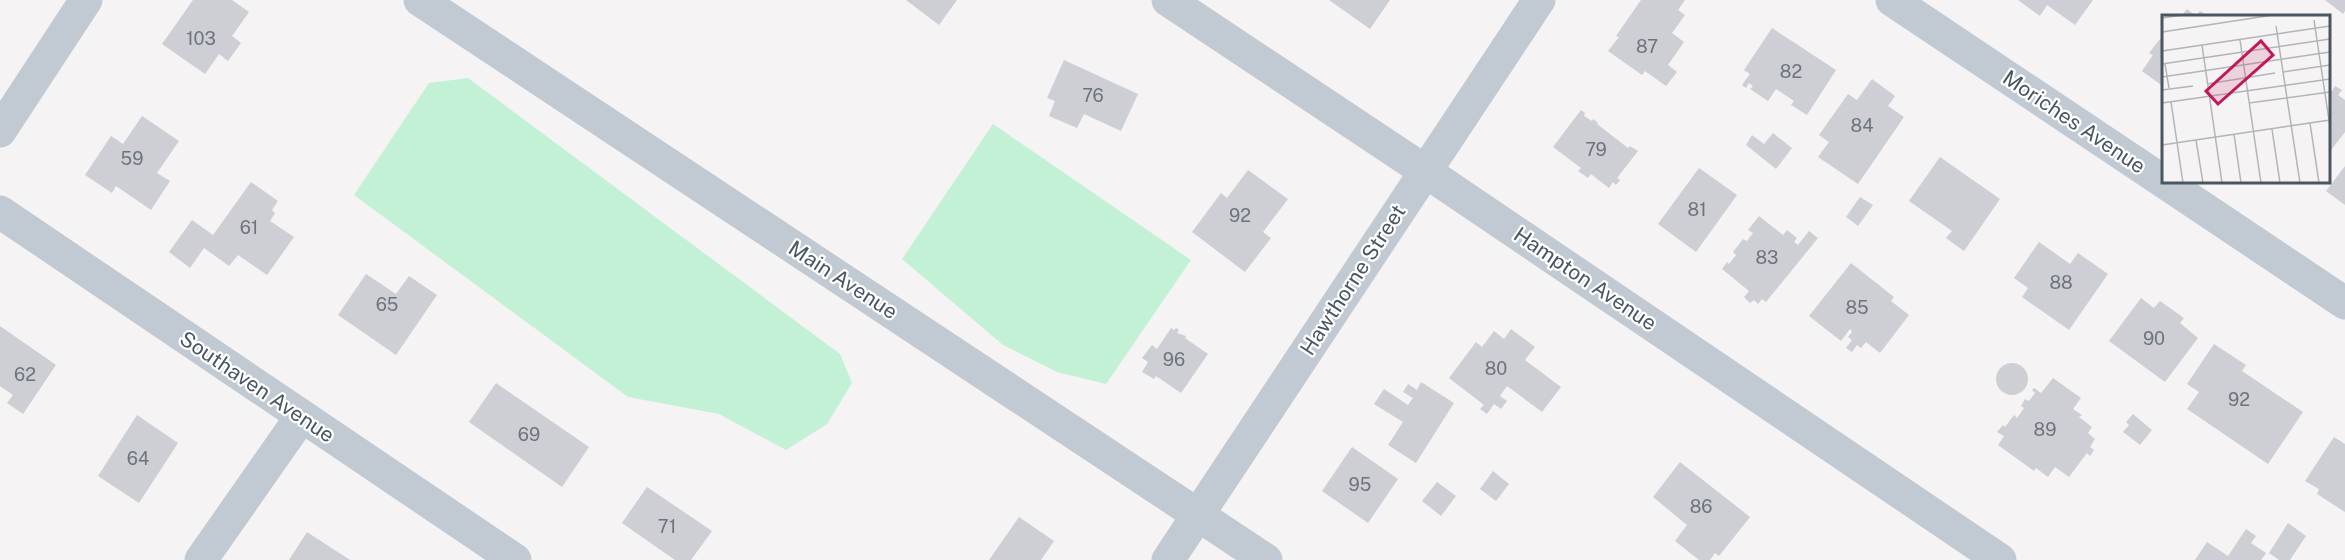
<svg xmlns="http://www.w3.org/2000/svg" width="2345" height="560" viewBox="0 0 2345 560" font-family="'Public Sans',sans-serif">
  <rect width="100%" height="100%" fill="#f5f3f3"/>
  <!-- green -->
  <g fill="#c3f1d5">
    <path d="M468,78L840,354L852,383L827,424L786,450L719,414L628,397L354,195L429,83Z"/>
    <path d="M993,124L1191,260L1106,384L1057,372L1003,345L902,259Z"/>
  </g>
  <!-- building -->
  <g fill="#cdcfd5">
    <path d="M193,0H232L249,12L232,36L241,43L228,61L219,54L205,74L162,44Z"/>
    <path d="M906,0H957L939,25Z"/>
    <path d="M1329,0H1390L1370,29Z"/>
    <path d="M1641,0H1685L1678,10L1685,15L1672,33L1684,42L1668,65L1677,72L1666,86L1645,71L1642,75L1608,51L1619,37L1616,36Z"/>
    <path d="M2018,0H2093L2075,25L2047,5L2040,16Z"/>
    <path d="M2325,0H2345V11L2343,14Z"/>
    <path d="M2187,9L2196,16L2200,11L2208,16H2181Z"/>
    <path d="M1772,28L1836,70L1807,115L1791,105L1794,101L1776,89L1768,101L1750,89L1753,86L1749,83L1746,88L1742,85L1750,74L1744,70Z"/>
    <path d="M2164,34V87L2142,71L2153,55L2149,53Z"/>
    <path d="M1064,60L1138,94L1121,131L1084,114L1077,128L1049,116L1055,101L1047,98Z"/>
    <path d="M1872,79L1895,96L1888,106L1904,117L1858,184L1818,157L1829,142L1819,135L1848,94L1857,100Z"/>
    <path d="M2335,86L2342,90L2338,95L2345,100V132L2328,154V88L2332,91Z"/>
    <path d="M1581,110L1585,113L1584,116L1592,121L1593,119L1598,123L1597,124L1628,148L1630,146L1638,151L1617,178L1620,180L1616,185L1613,182L1609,188L1591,174L1588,178L1578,171L1581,168L1553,147Z"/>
    <path d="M142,116L179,141L157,173L170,181L151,210L116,186L112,193L85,175L111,136L123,144Z"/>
    <path d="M1773,133L1792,148L1776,169L1746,145L1752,135L1764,144Z"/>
    <path d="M1940,157L2000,199L1964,251L1946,238L1952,231L1909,201Z"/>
    <path d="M2345,166V205L2326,191Z"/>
    <path d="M1699,168L1737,195L1696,252L1658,224Z"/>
    <path d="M1248,170L1288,199L1263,232L1271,238L1245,272L1192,232L1221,193L1227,198Z"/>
    <path d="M251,182L278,201L272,210L275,213L270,221L294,237L267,275L238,255L229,266L204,248L190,268L169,252L192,220L213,235Z"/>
    <path d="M1860,197L1873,205L1858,226L1846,217Z"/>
    <path d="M1759,216L1783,235L1787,230L1797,238L1794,242L1798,245L1809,231L1818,238L1766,302L1762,299L1758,304L1754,300L1750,303L1744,297L1749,291L1722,269L1727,262L1729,264L1736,255L1733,252L1743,239L1747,241L1753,233L1748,230Z"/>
    <path d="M2039,242L2070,264L2078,253L2108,274L2069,330L2022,297L2028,288L2014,278Z"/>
    <path d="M1851,263L1894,297L1891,301L1909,315L1880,353L1866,342L1861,348L1857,345L1852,352L1846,348L1852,340L1848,337L1852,332L1850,329L1841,341L1809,316Z"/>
    <path d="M366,274L396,294L409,276L437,295L396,355L338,315Z"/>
    <path d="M2141,298L2154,308L2160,301L2184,318L2180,323L2198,338L2165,382L2109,341Z"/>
    <path d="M0,326L56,365L23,414L7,403L13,395L0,386Z"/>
    <path d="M1171,328L1174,330L1176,328L1179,330L1177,333L1186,336L1185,338L1208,354L1181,393L1156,376L1154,379L1142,372L1148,362L1142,358L1152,345L1157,349Z"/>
    <path d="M1511,329L1535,347L1525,360L1561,387L1542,412L1507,386L1500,396L1507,401L1501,409L1494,404L1487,414L1480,409L1484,405L1449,378L1476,342L1482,347L1494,331L1504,339Z"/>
    <path d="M2214,344L2246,365L2242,371L2303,412L2268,464L2187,409L2199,392L2187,384Z"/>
    <circle cx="2012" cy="379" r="16"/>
    <path d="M2053,378L2081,398L2073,409L2082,415L2079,417L2092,427L2088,433L2095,439L2090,447L2094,450L2090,456L2087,453L2069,477L2055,467L2048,477L2036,468L2034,471L1998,445L2004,436L1997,432L2003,425L2005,427L2014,415L2017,418L2024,408L2021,406L2025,399L2029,401L2035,393L2032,390L2034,388L2041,393Z"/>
    <path d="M1421,382L1454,403L1416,463L1388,445L1403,422L1374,404L1384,389L1408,405L1413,398L1403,392L1408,384L1417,390Z"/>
    <path d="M496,383L589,447L562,487L469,422Z"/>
    <path d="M2133,414L2152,430L2140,445L2123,432L2129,425L2126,422Z"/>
    <path d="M137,415L178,443L139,503L98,476Z"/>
    <path d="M2334,437L2345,444V512L2317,494L2319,489L2305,481Z"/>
    <path d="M1352,447L1398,479L1368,523L1322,491Z"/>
    <path d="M1680,462L1750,517L1719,556L1715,553L1710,560H1699L1675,541L1687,525L1653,497Z"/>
    <path d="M1493,471L1509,484L1496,501L1480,489Z"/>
    <path d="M1437,482L1456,496L1441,516L1422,501Z"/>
    <path d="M647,487L712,531L691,560H675L622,523Z"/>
    <path d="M1019,517L1054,541L1041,560H989Z"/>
    <path d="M2288,523L2306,536L2290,560H2279L2269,553Z"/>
    <path d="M2246,529L2256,536L2251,543L2266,553L2261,560H2195L2207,542L2228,556Z"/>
    <path d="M307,532L350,560H289Z"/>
  </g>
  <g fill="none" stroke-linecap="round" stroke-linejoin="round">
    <!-- minor -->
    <g stroke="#c1cad2" stroke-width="33">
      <path d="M420,0L1266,560"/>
      <path d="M1168,0L1425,171L2000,560"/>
      <path d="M1892,0L2345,303"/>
      <path d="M0,131L86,0"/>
      <path d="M0,212L515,560"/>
      <path d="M201,560L301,417"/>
      <path d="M1168,560L1539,0"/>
    </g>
  </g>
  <g text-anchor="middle" stroke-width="4.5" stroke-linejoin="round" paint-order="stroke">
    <!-- number labels -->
    <g font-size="18" fill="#6b747e">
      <text x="201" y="45">103</text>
      <text x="1647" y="53">87</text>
      <text x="1791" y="78">82</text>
      <text x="1093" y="102">76</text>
      <text x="1862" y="132">84</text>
      <text x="1596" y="156">79</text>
      <text x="132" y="165">59</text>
      <text x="1697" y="216">81</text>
      <text x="1240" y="222">92</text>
      <text x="249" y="234">61</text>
      <text x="1767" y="264">83</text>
      <text x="2061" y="289">88</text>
      <text x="387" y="311">65</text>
      <text x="1857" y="314">85</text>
      <text x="2154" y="345">90</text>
      <text x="1174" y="366">96</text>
      <text x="1496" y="375">80</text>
      <text x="25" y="381">62</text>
      <text x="2239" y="406">92</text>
      <text x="2045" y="436">89</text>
      <text x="529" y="441">69</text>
      <text x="138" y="465">64</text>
      <text x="1360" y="491">95</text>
      <text x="1701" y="513">86</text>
      <text x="667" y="533">71</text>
    </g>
    <!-- street labels -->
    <g font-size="21" fill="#4a5661" stroke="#fff">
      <text transform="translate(2074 122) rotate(34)" y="7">Moriches Avenue</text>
      <text transform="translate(1585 279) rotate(34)" y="7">Hampton Avenue</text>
      <text transform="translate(843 280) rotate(33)" y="7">Main Avenue</text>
      <text transform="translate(1353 280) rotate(-57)" y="7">Hawthorne Street</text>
      <text transform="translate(257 387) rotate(34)" y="7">Southaven Avenue</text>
    </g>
  </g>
  <!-- overview -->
  <g transform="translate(2162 15)">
    <rect width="168" height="168" fill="#f5f3f3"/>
    <path fill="none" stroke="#b1b4b9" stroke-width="1.5" d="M0,3L21,0M152,5L168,112M114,11L138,168M0,17L111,0M78,25L99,168M40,30L60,168M0,36L168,11M0,49L168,24M3,49L7,73M121,57L168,50M0,62L168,37M45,69L113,58M0,75L31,71M9,87L21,168M0,88L168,64M87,88L168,77M148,108L157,168M110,114L118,168M72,119L79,168M34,125L41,168M0,130L168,105"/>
    <path fill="#c2185b" fill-opacity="0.15" stroke="#c2185b" stroke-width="3" d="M99,26L111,40L56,89L44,76Z"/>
    <rect width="168" height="168" fill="none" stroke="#4a5661" stroke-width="3"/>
  </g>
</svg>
